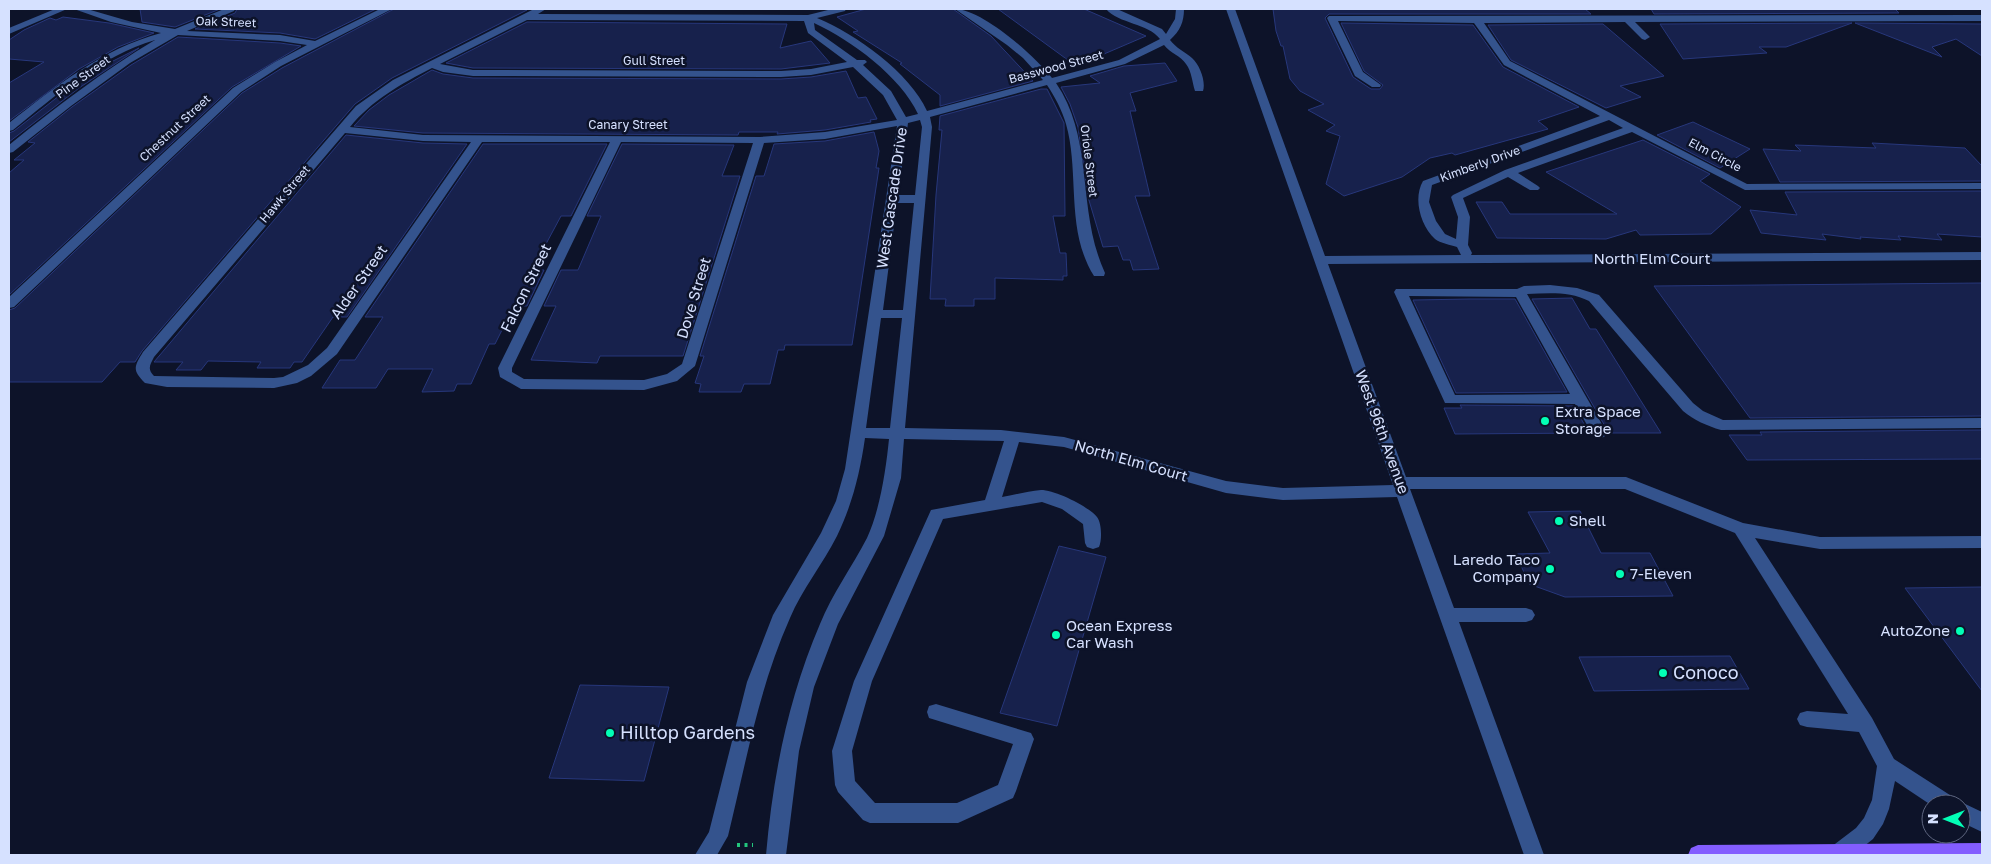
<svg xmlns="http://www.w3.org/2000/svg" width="1991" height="864" viewBox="0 0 1991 864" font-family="'Golos Text',sans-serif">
  <rect width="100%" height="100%" fill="#0d1329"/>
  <!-- building -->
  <g fill="#17214c" stroke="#27377b">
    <path d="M140,9H220L175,27L142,22Z"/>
    <path d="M237,9H376L315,39L280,33L195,29L235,13Z"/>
    <path d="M394,9H521L527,10L392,78L355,104L142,351L135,362H120L102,382H9V310L15,308L242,93L282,68Z"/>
    <path d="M866,9H953L991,36L1033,81L940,106V95L900,64L902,63L853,32L858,31L837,17Z"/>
    <path d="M998,9H1084L1146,36L1076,66Z"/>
    <path d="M1273,9H1585L1591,14H1329L1325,18L1353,77L1371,89H1380L1383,85L1364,71L1341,23L1473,25L1503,67L1579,107L1538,121L1548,129L1455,155L1452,153L1430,158L1402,177L1344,196L1326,184L1340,136L1326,131L1335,125L1308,110L1324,104L1300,91L1290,79L1283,46H1281L1276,31Z"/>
    <path d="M1651,9H1895L1899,13L1654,14Z"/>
    <path d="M63,17L109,23L154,33L118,47L79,69L9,121V83L44,62L9,59V40L24,30L50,18L56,20Z"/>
    <path d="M527,22L787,24L780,48L811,41L830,63L781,69L473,68L446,63Z"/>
    <path d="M1852,23L1786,47H1759L1767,53L1683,59L1660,24Z"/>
    <path d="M1855,23L1982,24V56L1956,39L1932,47L1942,57Z"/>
    <path d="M1603,24L1664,76L1620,86L1641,97L1606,108L1511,60L1488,25Z"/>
    <path d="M178,37L280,43L301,46L232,87L9,295V173L24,160H14L35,143L28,142L72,107L131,65Z"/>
    <path d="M139,48L79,88L9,142V133L14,131L64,92L99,68Z"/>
    <path d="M1165,63L1177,81L1130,93L1136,111H1130L1150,196H1135L1159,269L1133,270L1130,260H1123L1118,246L1103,247L1088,197L1078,127L1070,104L1061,87L1100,83L1090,76L1124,66Z"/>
    <path d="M432,70L443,74L473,78L781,79L811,77L846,71L858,98L866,97L877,119L870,120L871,122L825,130L777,134L778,132H739L738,135L423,133L354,126L369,110L389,95Z"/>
    <path d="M1041,89H1047L1064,123L1065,216H1053L1060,253H1066L1067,276H1063V280L995,278V299H974V306H945L946,299H930L936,195L942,130H939L940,116Z"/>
    <path d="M1693,122L1750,149L1720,168L1657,135Z"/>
    <path d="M874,132L879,151L876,168H879L852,345H785L784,350H778L770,384H744L741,392H699L701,384L695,383L704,356H700L756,176H764L774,144L825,141Z"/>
    <path d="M346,135L423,143L467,144L347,317H333L302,362H294L290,368H257L261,362L208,361L201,370H176L183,362H154Z"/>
    <path d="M1643,140L1710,174L1700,181L1741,207L1711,234L1640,235L1636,230L1606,239L1497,238L1476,202H1502L1510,214H1617L1546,172Z"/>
    <path d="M1872,143L1965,148L1982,166V181L1780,182L1763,149L1801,151L1795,145L1876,148Z"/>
    <path d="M483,144H607L571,216H561L532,270H544L527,306H514L495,344H489L471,384H457L454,391L422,392L433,369H388L376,388H322L340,360H355L383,317H365Z"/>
    <path d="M622,144L734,145L722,176H740L683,356H600L597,363L531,360L556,306H544L561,270H578L601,216H587Z"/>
    <path d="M1982,191V237L1937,234L1942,240L1898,236L1901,240L1860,237L1861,239L1822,234L1826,240L1761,233L1750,210L1797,215L1785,192Z"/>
    <path d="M1982,283V416L1750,418L1654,286Z"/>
    <path d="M1572,298L1590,329H1596L1661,433H1609L1532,299Z"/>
    <path d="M1470,299H1515L1567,392L1456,393L1413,300Z"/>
    <path d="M1460,405L1574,406L1589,433L1455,434L1444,408H1462Z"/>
    <path d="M1982,430V459L1747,460L1729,435H1762L1760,432Z"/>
    <path d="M1580,511L1601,553H1650L1673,596L1565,597L1529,584L1516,554L1550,553L1528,512Z"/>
    <path d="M1059,546L1106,557L1057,726L1000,713Z"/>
    <path d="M1982,587V691L1905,588Z"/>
    <path d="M1730,656L1749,689L1594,691L1579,657Z"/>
    <path d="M580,685L669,687L644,781L549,778Z"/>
  </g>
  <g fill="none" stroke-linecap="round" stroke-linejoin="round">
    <!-- path -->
    <path stroke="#23c67d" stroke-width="4" stroke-dasharray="3 4.5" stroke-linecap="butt" d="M737,845H753"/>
    <!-- minor -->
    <g fill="#34538d" fill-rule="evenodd">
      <path d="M55,9H67L9,34V28Z"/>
      <path d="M74,9H87L132,22L175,29L224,9H235L234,11L187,31L280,35L315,41L380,9H392L281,66L241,92L14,307L9,308V297L233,88L275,62L307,45L280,41L178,35L130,63L71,106L13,152L9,153V145C56,107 103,71 155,40C101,56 56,95 13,130L9,131V123C56,86 102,49 161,33L111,22Z"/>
      <path d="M534,9H546L538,14L808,15L832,9H846L845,11L817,18C856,34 910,73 927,111L1043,80L1023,58L1007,45L955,9C982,9 1035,56 1052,78L1119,60L1160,39C1148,23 1119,24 1106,9H1117L1162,29L1166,34L1175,19L1176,9H1184C1184,22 1180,31 1170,40C1176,48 1185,52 1192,58C1200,65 1206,82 1203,91H1195C1192,82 1192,72 1186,64C1181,56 1170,53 1164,45L1125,64L1056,83C1095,140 1076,210 1105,273L1104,276H1094C1065,230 1080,173 1066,124C1062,110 1055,97 1047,85L930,117L932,127L905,428L1001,430L1064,437L1226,481L1283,488L1393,485L1226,9H1235L1325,256L1461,255L1457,247C1451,245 1440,243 1435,239C1420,225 1413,198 1423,181L1600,116L1504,65L1474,23L1338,21L1363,72L1381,85L1380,87H1372L1355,76L1327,18L1329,16L1982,15V21L1635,22L1650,37L1645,40L1642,39L1625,22L1484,23L1510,61L1747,184L1982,183V189L1745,190L1632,132L1518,173L1538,186L1540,188L1538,190H1530L1508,177L1463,198L1470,217L1468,245L1472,253L1471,255L1982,252V260L1328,264L1406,477H1626L1743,523L1820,537L1982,536V548L1820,549L1755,538L1872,718L1894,759L1953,797L1956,804L1931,805L1895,781L1889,809L1883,824L1873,839L1853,855H1828L1831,847L1856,828L1864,818L1872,800L1877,766L1859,732L1807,727L1800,725L1797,719L1800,713L1807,711L1848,714L1735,533L1625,489H1410L1454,608H1526L1532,610L1535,615L1532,620L1526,622H1459L1544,855H1524L1397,497L1283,500L1226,493L1064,447L1019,442L1002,497C1014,495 1028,491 1041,490C1055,490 1088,506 1097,517C1102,523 1102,541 1099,547L1093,549L1087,547L1085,543L1083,524L1062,509L1042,502L943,519L872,681L852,751L855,781L875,803H957L998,785L1013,744L929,718L927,712L929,706L936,704L1031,733L1034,739L1016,791L1013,798L958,823H870L863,820L838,792L835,785L832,751L854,681L931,510L985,500L1004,441L904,439L901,478L884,536L838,624L814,687L799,751L786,855H766C773,775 788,699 820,624C832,594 852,567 867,538C880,510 886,469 889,439L865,438C860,473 852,505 837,536C823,564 802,589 790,618C759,687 746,763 728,836L717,855H695L709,832L747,682L773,615L821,533L836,501L845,469L897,126L825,139L764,143L695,366L677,381L644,390L521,389L500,377L498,368L610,142H482L337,354L311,376L297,383L274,388L167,387L145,383C132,370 134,367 143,352L356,106L393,80ZM527,20L804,21L808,33L847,62L811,69L781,71L473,70L440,64ZM814,23C851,40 901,77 918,114L906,117L891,91L863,65L867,62L865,60H857L815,30ZM853,67L883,95L897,120L825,132L760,137L423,135L350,127C372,100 401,84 432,68L443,72L473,76L781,77L811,75ZM920,120L922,127L915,195H898L908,123ZM1609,120L1623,128L1505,170L1453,195L1451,197L1458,217L1456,239L1445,234L1436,221L1429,202L1432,185ZM345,133L423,141L471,142L327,348L308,365L283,377L274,378L154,376C147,369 150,365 154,357ZM621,142L753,143L682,364L667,374L644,380L524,379L512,372V368ZM897,203H914L903,310H883ZM881,318H902L890,428H866Z"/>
      <path d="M1550,285L1577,288L1599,295L1693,403L1703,411L1723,420L1982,418V428L1721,430C1707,426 1694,420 1683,411L1589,301C1570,291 1548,293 1527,294L1607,433L1604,437L1599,438L1594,437L1575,404L1445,403L1394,292L1396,289H1517L1524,286ZM1409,296L1516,297L1570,394L1455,395Z"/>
      <path d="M1961,802L1982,812V832L1961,822V804H1957Z"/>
    </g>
    <!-- major -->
    <path fill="#835dff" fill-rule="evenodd" d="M1982,843V855H1688L1691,848L1698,845Z"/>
  </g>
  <!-- markers -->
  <g fill="#02ffb6" stroke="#0d1329" stroke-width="2">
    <circle cx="1545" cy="421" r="5"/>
    <circle cx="1559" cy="521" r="5"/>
    <circle cx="1550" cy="569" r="5"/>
    <circle cx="1620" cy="574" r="5"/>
    <circle cx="1960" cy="631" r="5"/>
    <circle cx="1056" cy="635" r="5"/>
    <circle cx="1663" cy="673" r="5"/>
    <circle cx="610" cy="733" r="5"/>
  </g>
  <g text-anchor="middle" stroke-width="5" stroke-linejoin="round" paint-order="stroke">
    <!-- far-street labels -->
    <g font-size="12" fill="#d6e1ff" stroke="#0d1329">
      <text transform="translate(226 22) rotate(2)" y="4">Oak Street</text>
      <text x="654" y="65">Gull Street</text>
      <text transform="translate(1056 67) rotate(-15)" y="4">Basswood Street</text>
      <text transform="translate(83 77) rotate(-36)" y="4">Pine Street</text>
      <text x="628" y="129">Canary Street</text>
      <text transform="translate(175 128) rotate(-43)" y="4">Chestnut Street</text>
      <text transform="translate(1715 155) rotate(28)" y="4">Elm Circle</text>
      <text transform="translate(1089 161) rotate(83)" y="4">Oriole Street</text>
      <text transform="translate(1480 164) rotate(-20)" y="4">Kimberly Drive</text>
      <text transform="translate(285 194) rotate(-50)" y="4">Hawk Street</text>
    </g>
    <!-- street labels -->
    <g font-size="15" fill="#d6e1ff" stroke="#0d1329">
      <text transform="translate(892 198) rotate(-82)" y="5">West Cascade Drive</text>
      <text x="1652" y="264">North Elm Court</text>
      <text transform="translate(359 282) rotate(-55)" y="5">Alder Street</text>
      <text transform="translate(526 288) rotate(-64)" y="5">Falcon Street</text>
      <text transform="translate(694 298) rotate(-73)" y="5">Dove Street</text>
      <text transform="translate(1382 432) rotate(70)" y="5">West 96th Avenue</text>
      <text transform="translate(1131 461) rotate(16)" y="5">North Elm Court</text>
    </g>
    <!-- poi labels -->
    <g font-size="15" fill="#d6e1ff" stroke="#0d1329" text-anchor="start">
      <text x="1555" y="417">Extra Space<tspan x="1555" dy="17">Storage</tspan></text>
      <text x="1569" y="526">Shell</text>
      <text x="1540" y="565" text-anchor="end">Laredo Taco<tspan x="1540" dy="17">Company</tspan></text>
      <text x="1630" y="579">7-Eleven</text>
      <text x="1066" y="631">Ocean Express<tspan x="1066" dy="17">Car Wash</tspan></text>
      <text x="1950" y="636" text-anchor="end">AutoZone</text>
    </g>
    <!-- near-poi labels -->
    <g font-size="18" fill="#d6e1ff" stroke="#0d1329" text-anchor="start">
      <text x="1673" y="679">Conoco</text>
      <text x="620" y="739">Hilltop Gardens</text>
    </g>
  </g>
  <!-- border -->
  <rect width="1991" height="864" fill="none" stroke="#d6e1ff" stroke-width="20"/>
  <!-- north arrow -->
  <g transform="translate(1946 819) rotate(270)"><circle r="24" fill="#0d1329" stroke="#5d657f"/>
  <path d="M0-4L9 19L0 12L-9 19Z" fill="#02ffb6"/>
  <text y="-8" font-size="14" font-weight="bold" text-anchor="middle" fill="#d6e1ff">N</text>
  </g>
</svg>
